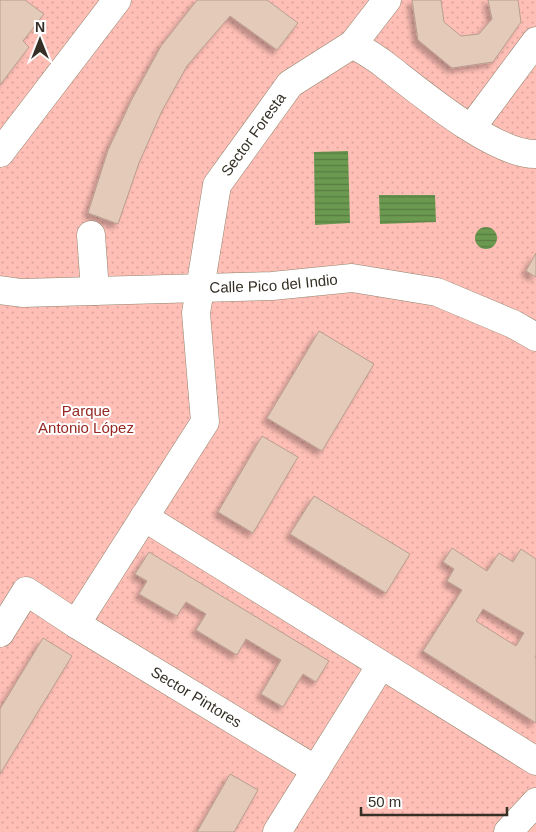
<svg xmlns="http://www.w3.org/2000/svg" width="536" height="832" viewBox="0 0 536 832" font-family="Helvetica,sans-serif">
  <defs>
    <pattern id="park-dots" width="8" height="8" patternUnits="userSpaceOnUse" patternTransform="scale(1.25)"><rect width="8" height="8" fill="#ffbfb6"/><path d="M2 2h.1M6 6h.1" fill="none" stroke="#dba49c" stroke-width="1.8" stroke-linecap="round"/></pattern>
    <pattern id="water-rules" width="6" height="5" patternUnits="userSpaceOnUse" patternTransform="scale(1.25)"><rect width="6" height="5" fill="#6a994f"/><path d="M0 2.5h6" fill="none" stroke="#587d41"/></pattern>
    <filter id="shadow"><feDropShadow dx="-4.5" dy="4.5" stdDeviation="2.5" flood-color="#0004"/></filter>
  </defs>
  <rect width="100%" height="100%" fill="#f1e2c9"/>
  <!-- park -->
  <rect fill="url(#park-dots)" x="0" y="0" width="536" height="832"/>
  <!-- water -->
  <g fill="url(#water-rules)">
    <path d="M348,151L350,223L315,225L314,152Z"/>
    <path d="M379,195H435L436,222L380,224Z"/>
    <circle cx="486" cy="238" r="11"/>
  </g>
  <!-- building -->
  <g fill="#e4cab9" stroke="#b89e8f" fill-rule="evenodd" filter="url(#shadow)">
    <path d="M0,0H25L44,14L23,41L29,47L0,85Z"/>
    <path d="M197,0H267L298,23L277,50L230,16L187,66L162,111L139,163L118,224L88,213L108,150L132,99L161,46Z"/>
    <path d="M412,0H441L444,22L461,36L479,34L492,19L488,0H518L521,22L493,62L452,68L418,40Z"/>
    <path d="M536,253V277L526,271Z"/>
    <path d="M319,331L374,364L322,451L267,418Z"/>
    <path d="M262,436L298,457L253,533L218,512Z"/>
    <path d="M314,496L410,554L386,593L290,534Z"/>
    <path d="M452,548L487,571L499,553L513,562L521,549L536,559V655L535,657L536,658V723L423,651L462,590L447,581L454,569L443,562ZM483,609L524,633L516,646L476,621Z"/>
    <path d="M149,552L329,661L316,682L303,674L283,707L261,694L281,660L246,639L237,655L196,630L206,614L186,602L177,616L139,594L147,581L135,574Z"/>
    <path d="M43,638L72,656L0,774V709Z"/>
    <path d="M230,774L258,790L234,832H197Z"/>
  </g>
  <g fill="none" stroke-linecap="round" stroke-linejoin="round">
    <defs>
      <g id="minor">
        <path d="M353,44C364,51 375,57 385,65C419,91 494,155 536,154"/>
        <path d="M472,127L536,41"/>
        <path d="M0,153L117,0"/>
        <path d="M91,235L95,291"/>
        <path id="s1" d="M0,290L22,293L272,286L352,278L437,292L513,324L536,337"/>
        <path d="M144,517L536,761"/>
        <path id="s2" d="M76,624L205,422L196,313L217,185L290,84L353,44L387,0"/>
        <path id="s3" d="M0,633L26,591L76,624L316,770"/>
        <path d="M277,832L381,665"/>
        <path d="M508,832L536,802"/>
      </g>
    </defs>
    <!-- minor casing -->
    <use href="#minor" stroke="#91836c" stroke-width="29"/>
    <!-- minor -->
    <use href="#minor" stroke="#fff" stroke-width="28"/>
  </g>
  <g text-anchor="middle" stroke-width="4" stroke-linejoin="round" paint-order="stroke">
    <!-- street labels -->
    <g font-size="15" fill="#352f25" stroke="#fff">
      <text dy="5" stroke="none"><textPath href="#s2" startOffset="541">Sector Foresta</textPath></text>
      <text dy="5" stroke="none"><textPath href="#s1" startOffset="274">Calle Pico del Indio</textPath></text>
      <text dy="5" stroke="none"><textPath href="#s3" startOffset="250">Sector Pintores</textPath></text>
    </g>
    <!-- park labels -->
    <g font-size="15" fill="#962924" stroke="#fff">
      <text x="86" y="416">Parque<tspan x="86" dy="17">Antonio López</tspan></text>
    </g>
  </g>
  <!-- north arrow -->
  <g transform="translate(40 40)" stroke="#ffffff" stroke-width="4" paint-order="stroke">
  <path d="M0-4L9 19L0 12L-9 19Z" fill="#352f25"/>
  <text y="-8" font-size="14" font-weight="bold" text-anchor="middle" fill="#352f25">N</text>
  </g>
  <!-- scale -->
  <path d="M361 807v8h146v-8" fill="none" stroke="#352f25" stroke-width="2.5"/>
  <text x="368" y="807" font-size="15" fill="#352f25" stroke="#ffffff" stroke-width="4" paint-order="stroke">50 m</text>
</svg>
